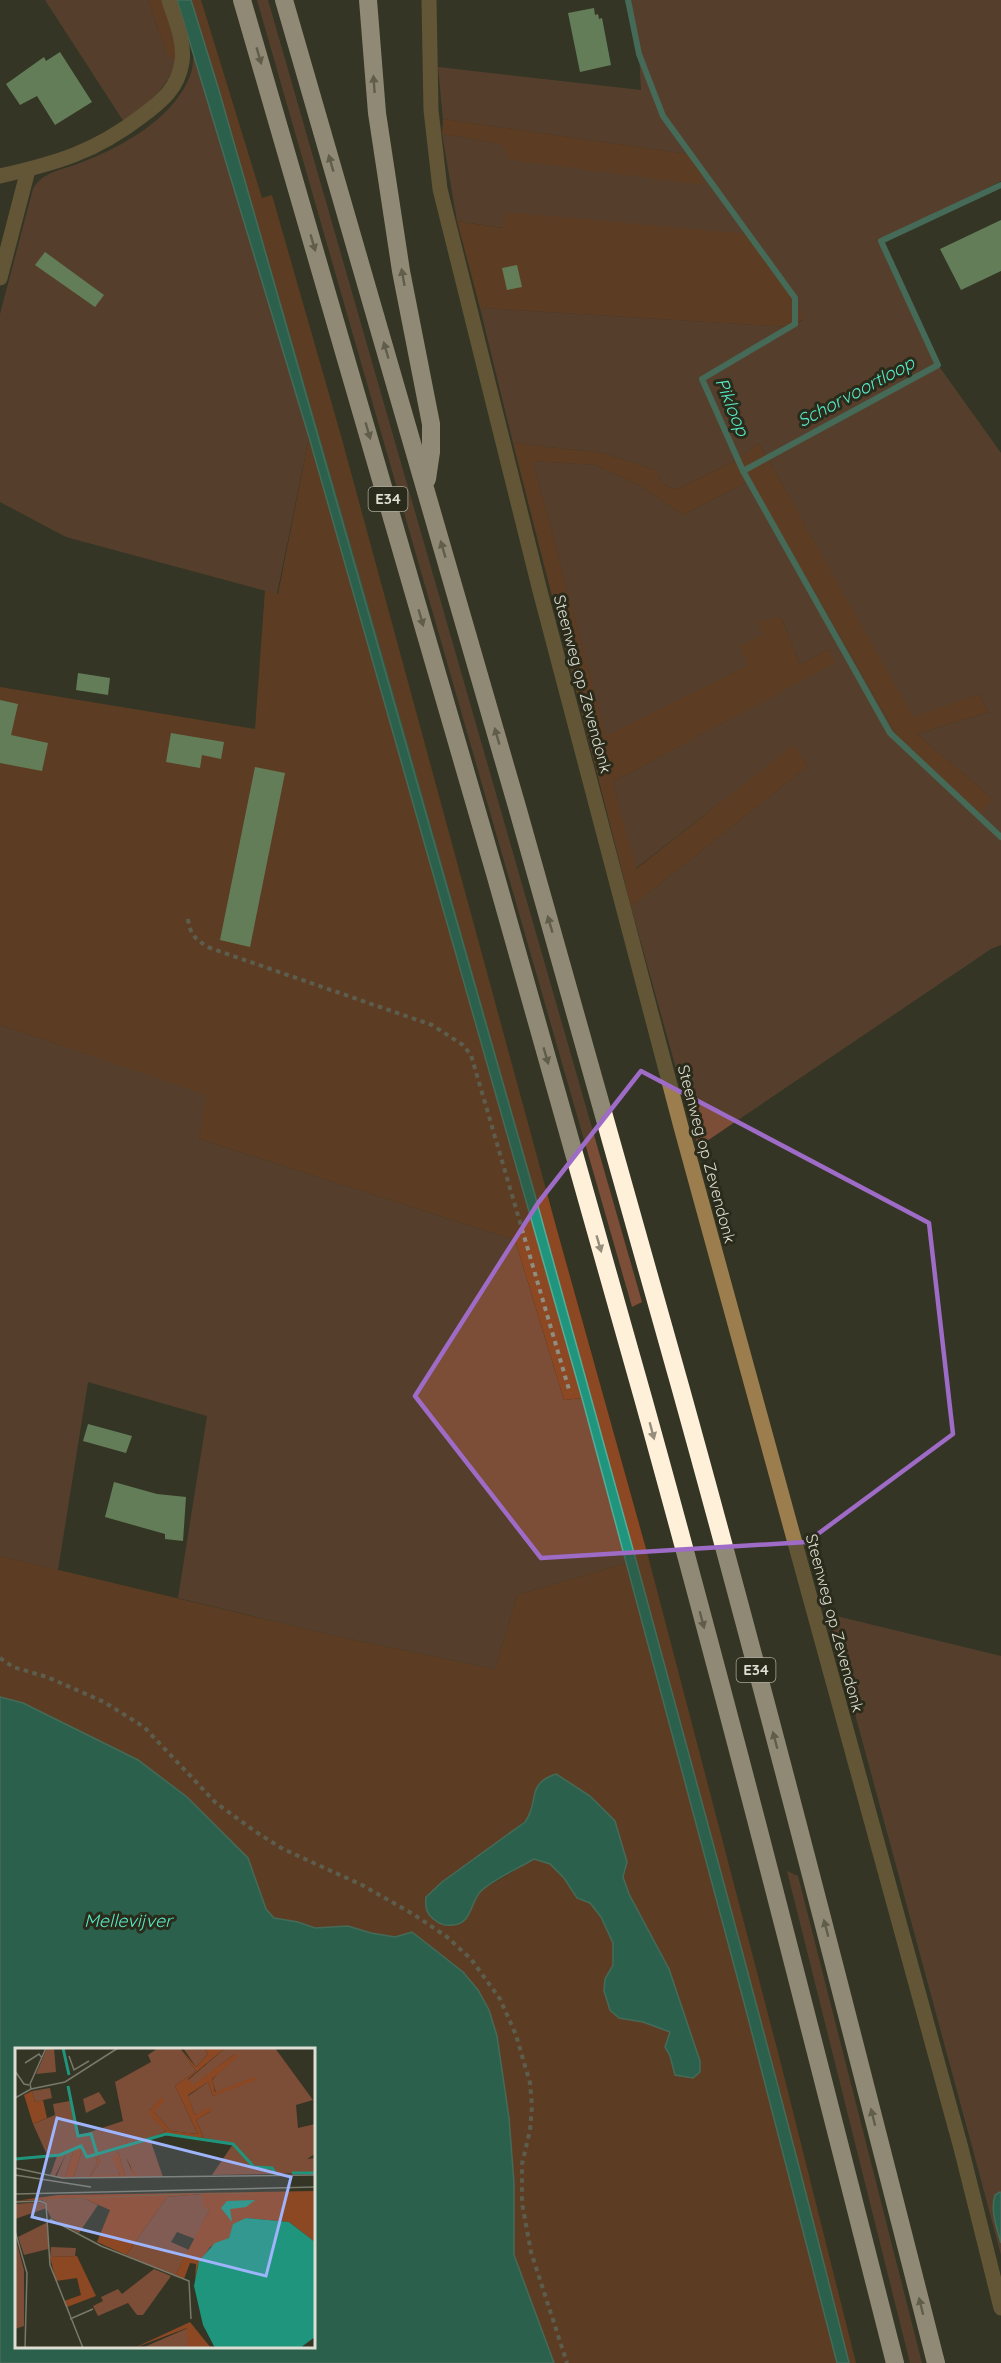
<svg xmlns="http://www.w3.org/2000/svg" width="1001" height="2363" viewBox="0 0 1001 2363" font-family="Quicksand,sans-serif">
  <rect width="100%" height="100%" fill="#343524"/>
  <!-- green -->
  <g fill="#7c4d37">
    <path d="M45,0H148L166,53L178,55C168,89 151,100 124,122Z"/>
    <path d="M257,0H268L642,1302L632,1307Z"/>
    <path d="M628,0H1001V181L881,241L938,365L1001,453V945L991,949L698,1147L631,907L808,766L793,746L635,869L613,782L834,663L829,649L800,665L781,617L759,623L763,634L748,665L606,737L533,461L595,465L641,486L683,515L750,480L898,737L992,798L917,734L989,712L979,694L913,718L759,443L735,461L677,489L663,485L656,470L603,453L513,443L480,308L789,327L803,320L506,212L503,228L457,221L442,134L503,144L695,155L443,119L438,67L641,90L639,54Z"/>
    <path d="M194,53L309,437L277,594L66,537L0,502V314L33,189C43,171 63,170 80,163C122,147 173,119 190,76C193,69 193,61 194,53Z"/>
    <path d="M0,1025L207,1095L199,1139L515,1240L564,1400L582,1398L626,1563L517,1595L495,1669L331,1635L178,1598L207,1416L88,1382L58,1570L0,1556Z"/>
    <path d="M828,1614L1001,1656V2255L977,2165Z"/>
    <path d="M787,1871L798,1876L922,2363H910Z"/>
  </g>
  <!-- forest -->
  <g fill="#8c4723" fill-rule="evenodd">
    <path d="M148,0H162L178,55L175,58L172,59L166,53Z"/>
    <path d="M177,0H201L262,198L272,195L343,443L557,1230L648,1556L781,2064L856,2363H554L514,2255V2183L509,2118L489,2010L478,1990L463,1972L412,1932L395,1937L371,1933L348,1926L315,1928L298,1922L274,1918L266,1909L248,1858L187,1797L138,1760L23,1703L0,1697V1556L331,1635L495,1669L517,1595L626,1563L582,1398L564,1400L515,1240L199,1139L206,1095L0,1025V687L255,729L265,590L278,594L309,437ZM532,1802L626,1870L623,1877L629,1894L669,1969L700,2061L675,2075L670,2056L665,2047L671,2032L643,2022L619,2018L605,1979L613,1965V1943L601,1917L590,1903L577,1898L564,1878L550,1864L534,1859L482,1890L475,1899C486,1879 495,1858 506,1839C516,1822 530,1826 532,1802Z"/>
    <path d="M443,119L695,155L704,185L510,160L502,144L442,134Z"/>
    <path d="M506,212L748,234L795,298L804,319L789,327L480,308L457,221L502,228Z"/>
    <path d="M513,443L603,453L656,470L663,485L677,489L735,461L759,443L913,717L979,694L989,712L917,734L992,798L980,814L898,737L750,480L683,515L641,486L595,465L533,461L606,736L748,665L740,646L763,634L758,622L781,617L800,665L829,649L835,663L613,782L636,869L793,745L808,766L631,907Z"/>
  </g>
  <!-- water -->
  <g fill="#20957d" stroke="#59ab97" stroke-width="1.5" fill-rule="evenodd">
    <path d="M177,0H191L218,87C362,580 503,1075 639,1571C711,1835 783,2098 849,2363H837L746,2010L582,1398L309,437Z"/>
    <path d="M0,1697L23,1703L138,1760L187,1797L248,1858L266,1909L274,1918L298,1922L315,1928L348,1926L371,1933L395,1937L412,1932L463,1972L478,1990L489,2010L497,2036L509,2118L514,2183V2255L554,2363H0ZM16,2050H314V2346H16Z"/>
    <path d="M556,1774L590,1796L615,1821L627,1862L623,1877L629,1894L669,1969L700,2061V2072L693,2078L675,2075L670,2056L665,2047L670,2032L643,2022L619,2018L610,2010L604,1991L605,1979L613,1965V1943L601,1917L590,1903L577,1898L564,1878L550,1864L534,1859C519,1868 494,1879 481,1891C470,1902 472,1924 453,1925C446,1926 441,1925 436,1921C426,1914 425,1908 426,1897L442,1882L525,1822C540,1802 525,1784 556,1774Z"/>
    <path d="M1000,2192L1001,2193V2243C997,2228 990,2211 995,2195Z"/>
  </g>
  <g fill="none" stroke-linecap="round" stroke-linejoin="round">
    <!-- stream -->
    <g stroke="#59ab97" stroke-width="6">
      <path d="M628,0L639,54L663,116L795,298V324L702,379L743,471L890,733L1001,837"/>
      <path d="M743,471L938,365L881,241L1001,185"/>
    </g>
  </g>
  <!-- building -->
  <g fill="#9cd697">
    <path d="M594,8L595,15L598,14L599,19L602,18L611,65L580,72L568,13Z"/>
    <path d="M60,52L92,102L55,125L37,96L20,105L6,84L44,57L46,61Z"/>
    <path d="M1001,220V271L961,290L940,249Z"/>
    <path d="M45,252L104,295L95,307L35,265Z"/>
    <path d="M517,265L522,287L507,290L502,268Z"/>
    <path d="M78,673L110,678L108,695L76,690Z"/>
    <path d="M0,700L18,704L11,735L48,743L42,771L0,763Z"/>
    <path d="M171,733L224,742L221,759L202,755L200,768L166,762Z"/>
    <path d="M255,767L285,773L250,947L220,940Z"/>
    <path d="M88,1424L132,1436L126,1453L83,1441Z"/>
    <path d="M114,1482L157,1494L186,1497L183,1541L165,1539V1534L105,1517Z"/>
  </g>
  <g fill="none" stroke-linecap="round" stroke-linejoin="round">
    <!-- path -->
    <g stroke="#8e8f82" stroke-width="4" stroke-dasharray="4.5 4.5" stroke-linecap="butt">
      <path d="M188,919C190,935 196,940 210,948L432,1025L463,1045L471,1055L570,1393"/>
      <path d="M0,1658L13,1667L47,1677L104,1702L144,1727L216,1803L256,1832L283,1849L362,1885L413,1914L447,1937L471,1959L500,1999L516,2035L530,2083L532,2106L530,2130L522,2164V2203L531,2252L567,2363"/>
    </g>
    <!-- minor -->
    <g stroke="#9c7e4e" stroke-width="15">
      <path d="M429,0L431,110L440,189L540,591L681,1127L961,2148L1001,2308"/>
      <path d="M0,176C57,163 95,152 142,116C162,101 178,88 182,62C185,41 175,20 169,0"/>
      <path d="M0,278L28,170"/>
    </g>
    <!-- highway -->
    <g stroke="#fff0da" stroke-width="18">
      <path d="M242,0C378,465 513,931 643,1398C732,1718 813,2041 895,2363"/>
      <path d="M284,0C418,461 552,923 680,1386C770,1710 853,2037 936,2363"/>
      <path d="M368,0L377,113L401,271L431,424V452L427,479"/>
    </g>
  </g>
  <!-- one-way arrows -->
  <defs><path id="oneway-solid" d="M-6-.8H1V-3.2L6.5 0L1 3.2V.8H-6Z" transform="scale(1.5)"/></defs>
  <g fill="#948e7a">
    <use href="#oneway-solid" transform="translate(259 56) rotate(74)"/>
    <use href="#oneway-solid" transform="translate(374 84) rotate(-94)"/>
    <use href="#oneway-solid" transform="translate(331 163) rotate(-106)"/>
    <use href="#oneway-solid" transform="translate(313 243) rotate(74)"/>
    <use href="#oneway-solid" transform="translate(403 277) rotate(-100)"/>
    <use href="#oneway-solid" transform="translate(386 350) rotate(-106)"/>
    <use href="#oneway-solid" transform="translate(368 431) rotate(74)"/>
    <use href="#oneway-solid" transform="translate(443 549) rotate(-106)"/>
    <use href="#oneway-solid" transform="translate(421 618) rotate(74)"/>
    <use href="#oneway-solid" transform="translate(497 736) rotate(-106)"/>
    <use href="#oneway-solid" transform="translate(550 924) rotate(-106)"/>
    <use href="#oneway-solid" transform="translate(546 1056) rotate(74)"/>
    <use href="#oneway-solid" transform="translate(599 1244) rotate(74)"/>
    <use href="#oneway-solid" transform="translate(652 1431) rotate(75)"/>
    <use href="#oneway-solid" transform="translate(702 1620) rotate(75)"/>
    <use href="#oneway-solid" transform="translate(775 1740) rotate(-105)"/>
    <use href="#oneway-solid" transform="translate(826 1928) rotate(-105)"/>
    <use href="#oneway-solid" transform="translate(873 2117) rotate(-104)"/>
    <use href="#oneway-solid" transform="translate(921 2306) rotate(-104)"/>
  </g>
  <!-- marked area -->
  <path d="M0 0H1001V2363H0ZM641,1071L929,1223L953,1434L807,1542L541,1558L415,1396L538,1203Z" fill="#343524" fill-opacity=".55" fill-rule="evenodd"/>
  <path fill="none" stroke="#9e6bc6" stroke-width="4.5" stroke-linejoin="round" d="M641,1071L929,1223L953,1434L807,1542L541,1558L415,1396L538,1203Z"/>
  <g text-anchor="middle" stroke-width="6" stroke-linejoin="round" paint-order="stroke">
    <!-- shield labels -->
    <g fill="#2a2b1a" stroke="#a8a99c" stroke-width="1.5">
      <rect x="368.5" y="487" width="39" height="24" rx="4.5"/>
      <rect x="736.5" y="1658" width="39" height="24" rx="4.5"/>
    </g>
    <g font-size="15" font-weight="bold" fill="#dedfd4">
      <text x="388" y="504">E34</text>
      <text x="756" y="1675">E34</text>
    </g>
    <!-- street labels -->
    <g font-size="16" fill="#dedfd4" stroke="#2a2b1a">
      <text transform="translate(583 684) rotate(75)" y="6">Steenweg op Zevendonk</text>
      <text transform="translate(707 1154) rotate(75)" y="6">Steenweg op Zevendonk</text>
      <text transform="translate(835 1623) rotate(75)" y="6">Steenweg op Zevendonk</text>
    </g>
    <!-- water labels -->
    <g font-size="18" font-style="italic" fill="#56ebc9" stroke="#2a2b1a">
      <text transform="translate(856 392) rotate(-28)" y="6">Schorvoortloop</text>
      <text transform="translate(732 407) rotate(68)" y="6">Pikloop</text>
      <text x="128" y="1927">Mellevijver</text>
    </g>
  </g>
  <!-- overview -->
  <g transform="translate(15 2048)">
    <rect width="300" height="300" fill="#343524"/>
    <path d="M32,0H39L41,24L21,26ZM143,0H165L181,23L160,38L183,86L156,83L138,63L147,50L135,62L151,83L135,91L148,129H122L111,110L119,128H110L103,103L99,110L105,128H76L85,114L83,107L112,99V90L111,97L80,105L82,114L74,130L59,129L68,98L59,101L50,130L41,129L52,104L40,128H35L42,108L32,107L18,76L40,67L38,56L55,53L63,88L108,73L100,34L136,14L133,7ZM168,0H189L193,6L181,19ZM210,0H260L298,52L281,57L283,80L300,76V106L292,111L300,110V125L197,127L218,96L189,90L181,72L196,63L180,67L173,48L193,34L198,48L239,29L201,45L197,32L220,6L178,38L173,32ZM35,40L37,50L20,54L17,43ZM84,44L91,55L71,65L68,51ZM187,146L194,162L180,191L162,184L156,194L174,202L160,228L111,207L152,149ZM68,150L83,157L64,185L36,170L27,151ZM27,154L32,160L0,171V156ZM33,174V201L9,207L3,189ZM0,188L9,222V278L0,281ZM36,199L61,200L60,208L35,209ZM139,221L156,228L128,267H122L113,255L83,268L78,258L88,253L86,249L103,241L107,246ZM173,280V300H127Z" fill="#7c4d37"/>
    <path d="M165,0L181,19L193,6L189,0H210L173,31L178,37L220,6L223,8L197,31L200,44L239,29L241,32L198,48L193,34L173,47L180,67L194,59L196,63L181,72L189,90L151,86L138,90L151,83L135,67V62L147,49L149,53L139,64L156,83L183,86L160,38L181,23ZM17,43L20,54L28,52L32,70L18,76L9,47ZM112,89L113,96L122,92L112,99L83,107L85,114L76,128L105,127L97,110L103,103L110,128H118L113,108L122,129L74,130L82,114L80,105L110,97ZM68,98L59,129L50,130L59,101ZM300,143V194L274,174L231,170L218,178L214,190L195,199L183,217L180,233L181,216L175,215L169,231L160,228L194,162L188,158L187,146L152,149L111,207L82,194L95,162L68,150L0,153L43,147ZM62,208L81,248L52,259L49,253L66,247L62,230L41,233L35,209ZM175,274L196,300H173L172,280L119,300Z" fill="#8c4723"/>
    <path d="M300,144L170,146L0,153L163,146ZM240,152L231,159L215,161L217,174L206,160L212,153ZM231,170L274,174L300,194V289L285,300H200L188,277L179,238L184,213L200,195L214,190L218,176Z" fill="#20957d"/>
    <path fill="none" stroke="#20957d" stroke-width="3" d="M48,0L54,27M53,38L63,88L76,86L82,106M0,111L45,107L66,98L72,109L151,86L218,96L239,119L257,120L260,125M277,125H300"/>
    <path fill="none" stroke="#78796a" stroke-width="1.5" d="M54,8L59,22L74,13M10,15L24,6L27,10M0,23L9,36L14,37M16,41L15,36L31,0M0,50L16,41L50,34L103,0M0,120L47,130L300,127M0,127L76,139M0,146L300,139M0,154L26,153L31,156L35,217L68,300M35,171L86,198L174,233L176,271M0,183L12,225L10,300M55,271L78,261"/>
    <path fill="#9eb4fd" fill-opacity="0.15" stroke="#9eb4fd" stroke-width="3" d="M42,70L276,129L251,228L17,169Z"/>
    <rect width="300" height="300" fill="none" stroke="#dedfd4" stroke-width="3"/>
  </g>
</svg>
